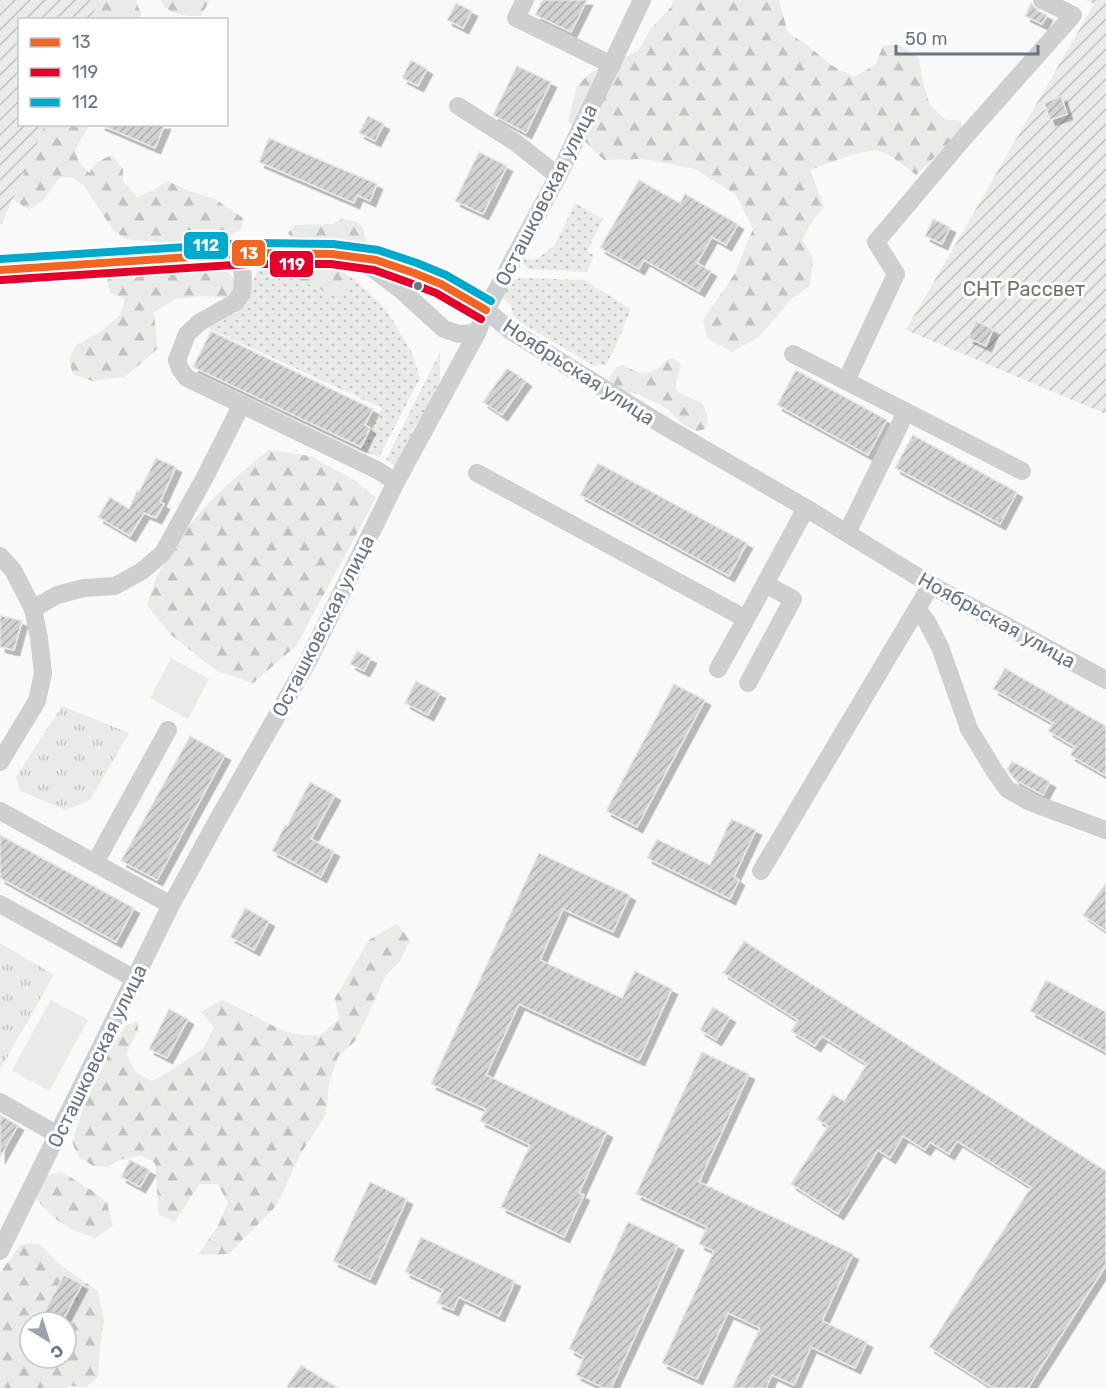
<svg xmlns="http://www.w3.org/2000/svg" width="1106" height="1388" viewBox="0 0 1106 1388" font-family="Rubik,sans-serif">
  <defs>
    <pattern id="grass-dots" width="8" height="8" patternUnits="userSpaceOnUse" patternTransform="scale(1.5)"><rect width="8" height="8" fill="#e8ebe6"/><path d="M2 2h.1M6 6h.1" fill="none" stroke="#c0c3c0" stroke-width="1.8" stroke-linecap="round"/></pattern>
    <pattern id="forest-firs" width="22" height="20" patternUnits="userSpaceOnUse" patternTransform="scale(1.5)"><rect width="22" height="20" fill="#e8ebe6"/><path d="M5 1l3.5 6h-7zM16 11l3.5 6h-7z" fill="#c0c3c0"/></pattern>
    <pattern id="park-tufts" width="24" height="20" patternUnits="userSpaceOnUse" patternTransform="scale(1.5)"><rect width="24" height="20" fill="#e8ebe6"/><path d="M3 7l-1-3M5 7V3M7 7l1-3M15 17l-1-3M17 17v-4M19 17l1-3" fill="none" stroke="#c0c3c0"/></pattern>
    <pattern id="garden-furrows" width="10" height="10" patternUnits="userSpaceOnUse" patternTransform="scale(1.5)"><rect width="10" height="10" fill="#e8ebe6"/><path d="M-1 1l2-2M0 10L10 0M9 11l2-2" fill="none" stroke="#c0c3c0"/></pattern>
    <pattern id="building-hatch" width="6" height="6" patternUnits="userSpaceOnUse" patternTransform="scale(1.5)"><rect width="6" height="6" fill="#d0d2d3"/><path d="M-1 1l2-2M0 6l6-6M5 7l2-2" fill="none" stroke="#acafb1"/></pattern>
    <filter id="shadow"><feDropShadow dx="5.5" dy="5.5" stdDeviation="0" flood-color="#0004"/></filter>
  </defs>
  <rect width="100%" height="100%" fill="#f9f9f9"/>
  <!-- grass -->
  <g fill="url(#grass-dots)">
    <path d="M575,203L603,219L587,251L594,255L587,272L529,269L523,264L524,259H537L555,245Z"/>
    <path d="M276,261L327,264L354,279L375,298L387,311L412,353L420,378L379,457L361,450L382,408L208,328L238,312L246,301L248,289L257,272L265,265Z"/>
    <path d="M523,278L584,280L631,309L613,352L605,365L600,364L594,366L520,322L512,314L511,305L502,297C508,285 508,279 523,278Z"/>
    <path d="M440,352V379L436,395L419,422C415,425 411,430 412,436L398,467L386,460Z"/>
  </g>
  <!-- forest -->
  <g fill="url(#forest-firs)" fill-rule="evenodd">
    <path d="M0,0H136L141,14L140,19L20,20V124L89,125L75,150L79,162L89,173L97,162L112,155L123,169V181L137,197L152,191L167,181L189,191L215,199L243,218L241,230L220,239L170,243L126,239L113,230L84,186L72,177L59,178L43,201L29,210L8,196L0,184Z"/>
    <path d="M161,0H208L209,2L201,16C185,16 168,16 161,0Z"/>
    <path d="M673,0H779L788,33L807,45L831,65L854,77L875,65L883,46L898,44L919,58L923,83L930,105L945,119L961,121V132L916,175C904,166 894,156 879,151C866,147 825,165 810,170L824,207L813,220L802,240L813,258L810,286L792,298L760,336L732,352L707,338L703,320L734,275L753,229L736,195L695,169L644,159L604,160L591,148L568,121L577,86L590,73L638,51L650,30L671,7Z"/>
    <path d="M342,219C360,221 363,223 366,241L361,246L339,242H296L288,233L295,225L333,224Z"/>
    <path d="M304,262C323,264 344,265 348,287L342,295H330L317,287L300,282L290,275L289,268L291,263Z"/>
    <path d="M169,266H218L231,275L239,285L232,298L204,296L176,299L154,312L157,349L125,377L92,381L73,374L69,360L76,345L99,333L121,314L125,298L110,293L107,280L114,274Z"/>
    <path d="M674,358L681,365L676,382V390L681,394L702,403C707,413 710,419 705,429L697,431L685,426L666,408L635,393L622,391L612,384L609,377L616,367L623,365C634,371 646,377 657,369C664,364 665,359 674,358Z"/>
    <path d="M269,450L310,456L356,481L376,498L296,646L253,683L217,671L170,634L147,605C150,597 152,587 156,579C181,525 223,485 269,450Z"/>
    <path d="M397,924L410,940L400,961L386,975L356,1040L338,1057L329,1083L326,1114L300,1155L276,1206L229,1254L198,1255L218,1226L228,1203L218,1184H199L175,1222L159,1215L155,1163L141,1155L119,1160L108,1167L93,1166L79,1157L72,1142L84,1106L112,1046L126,1025L138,1021V1030L126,1054L135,1072L152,1081L172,1070L203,1049L214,1027L201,1012L222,1000C245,1010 266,1024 290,1033C299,1035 309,1035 319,1036L339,1019L335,998L369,940Z"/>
    <path d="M62,1172L96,1193L107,1203L113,1225L96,1238C69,1230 54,1221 37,1199L40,1186L47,1175Z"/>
    <path d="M21,1244H40L60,1265L98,1291L104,1321L100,1346L98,1377L86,1387L69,1386L67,1388H0V1273ZM30,1322H66V1358H30Z"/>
  </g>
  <!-- park -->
  <g fill="url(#park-tufts)">
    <path d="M62,706L129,733L90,800L66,810L20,791L16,777Z"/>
    <path d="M0,943L54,975L1,1068L0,1067Z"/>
  </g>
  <!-- garden -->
  <g fill="url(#garden-furrows)">
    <path d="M0,0H99L91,19L20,20V124L45,125L2,223L0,224Z"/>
    <path d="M1086,0H1106V414L906,330L1094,4Z"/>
  </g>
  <!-- pitch -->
  <g fill="#e8ebe6">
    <path d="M171,658L209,679L188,719L150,698Z"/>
    <path d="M51,1000L88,1020L49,1091L12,1070Z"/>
  </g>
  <!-- building -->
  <g fill="url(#building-hatch)" stroke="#e8e8e8" stroke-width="1.5" filter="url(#shadow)">
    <path d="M543,0H587L571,32L535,15Z"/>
    <path d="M456,3L472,11L463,28L447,20Z"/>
    <path d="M1031,3L1037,10L1047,15L1042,24L1025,16Z"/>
    <path d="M411,60L427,69L418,86L402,78Z"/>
    <path d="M517,66L551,82L526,133L493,115Z"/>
    <path d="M1061,96L1067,114L1050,120L1044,103Z"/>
    <path d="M368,116L384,124L375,141L359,133Z"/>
    <path d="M99,124H165L155,148Z"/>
    <path d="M269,138L377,184L370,201L357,195L354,203L259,162Z"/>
    <path d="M479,152L507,166L483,214L455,201Z"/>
    <path d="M639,180L680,203L685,194L738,224L726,245L712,237L697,263L711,271L699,291L644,260L639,269L600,248Z"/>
    <path d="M933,219L950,227L942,244L925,236Z"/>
    <path d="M976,321L993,329L986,346L968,338Z"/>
    <path d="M211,331L373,409L365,425L370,428L361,447L193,367Z"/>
    <path d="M507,368L526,381L502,415L483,402Z"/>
    <path d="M796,370L887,420L868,455L777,405Z"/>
    <path d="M913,435L1017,492L1000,524L895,468Z"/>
    <path d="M156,458L176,467L160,502L164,504L156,518L144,513L130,536L98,517L110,497L129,509L137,491L139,492Z"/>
    <path d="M598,463L747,543L729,576L580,495Z"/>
    <path d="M0,615L22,621L14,650L0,647Z"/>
    <path d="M357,651L371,658L364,671L350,664Z"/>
    <path d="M1005,668L1106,726V776L1070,755L1075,747L1048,731L1053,723L993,689Z"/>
    <path d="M416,681L440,693L428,715L405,703Z"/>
    <path d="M674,684L705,700L637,827L606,811Z"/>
    <path d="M190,736L225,755L157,880L121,861Z"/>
    <path d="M1012,761L1050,782L1043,795L1015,780L1007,769Z"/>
    <path d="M310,782L335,795L311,839L334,851L321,877L272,851L285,825L287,826Z"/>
    <path d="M731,819L756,830L734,877L739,880L730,899L647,858L657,839L710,865Z"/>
    <path d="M0,835L134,908L116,942L0,878Z"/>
    <path d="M539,853L630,895L613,932L563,909L540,960L622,998L635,971L672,989L639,1060L519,1004L486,1075L607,1132L579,1193L584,1195L564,1237L501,1207L530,1145L480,1121L486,1109L431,1084Z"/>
    <path d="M1106,883V931L1083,915Z"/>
    <path d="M245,908L269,921L254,950L230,937Z"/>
    <path d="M744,941L1106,1171V1265L1028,1388H993L929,1347L1031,1187L957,1141L949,1154L930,1142L925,1150L903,1136L890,1158L878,1150L838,1214L791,1184L828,1126L817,1119L833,1094L844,1101L867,1064L822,1036L815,1046L791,1031L798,1020L723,973Z"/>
    <path d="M1046,980L1106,1012V1052L1030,1011Z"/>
    <path d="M713,1007L730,1017L716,1040L700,1030Z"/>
    <path d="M169,1009L188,1019L167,1058L149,1049Z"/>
    <path d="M702,1052L749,1074L699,1182L853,1254L822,1321L867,1342L855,1368L811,1347L794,1385L772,1375L766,1388H732L760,1328L728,1313L697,1379L662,1363L714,1251L699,1244L707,1227L636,1194Z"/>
    <path d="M0,1115L18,1125L0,1157Z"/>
    <path d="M130,1160L150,1170L140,1187L121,1177Z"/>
    <path d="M370,1182L407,1199L370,1279L333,1261Z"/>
    <path d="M628,1222L678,1245L611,1388H604L576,1375L584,1357L569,1349Z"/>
    <path d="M421,1237L515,1281L499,1316L459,1297L453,1310L437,1303L443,1290L405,1272Z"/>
    <path d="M64,1275L82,1284L62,1322H39Z"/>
    <path d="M301,1365L338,1388H286Z"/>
  </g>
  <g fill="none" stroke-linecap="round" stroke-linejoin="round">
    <!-- minor -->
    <g stroke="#cecfd0" stroke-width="18">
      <path d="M525,0L516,18L612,65"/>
      <path d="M458,106L515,142L558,176"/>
      <path d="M235,254L241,263L243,277L242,292L236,302L200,322L187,334L177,360L180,369L187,378L377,470L396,482"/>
      <path d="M364,262L400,289L444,329L459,334L477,333"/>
      <path d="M0,270L249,253L332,254L376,260L414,273L441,284L486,310L511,331L666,427L806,508L931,585L1106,680"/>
      <path d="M793,354L1022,471"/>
      <path d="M846,381L896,274L876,242L962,140L1073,15L1042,0"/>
      <path d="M477,473L746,619L806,508"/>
      <path d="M847,533L906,412"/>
      <path d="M0,556L13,570L33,609L39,638L43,673L37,701L0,762"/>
      <path d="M33,609L57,595L84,588L115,586L142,571L163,553L205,477L242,404"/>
      <path d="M917,609L927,622L940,647L969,729L994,770L1007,789L1030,802L1106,830"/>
      <path d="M718,669L746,619"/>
      <path d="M748,683L793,599L765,584"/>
      <path d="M0,811L171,905"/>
      <path d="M95,863L168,730"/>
      <path d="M761,871L931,585"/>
      <path d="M0,904L135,979"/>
      <path d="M0,1102L58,1135"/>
      <path d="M0,1251L171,905L217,821L308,661L396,482L477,333L486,310L558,176L642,0"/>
    </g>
    <defs>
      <path id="bus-1" d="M0,270L249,253L332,254L376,260L414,273L441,284L486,310"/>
      <path id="bus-2" d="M1,280L249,264H331L374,270L410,283L436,293L481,319"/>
      <path id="bus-3" d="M0,259L248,243L333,244L378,250L417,263L446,275L491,301"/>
    </defs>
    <!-- bus-1 casing -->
    <use href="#bus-1" stroke="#fff" stroke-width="12"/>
    <!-- bus-2 casing -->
    <use href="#bus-2" stroke="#fff" stroke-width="12"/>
    <!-- bus-3 casing -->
    <use href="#bus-3" stroke="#fff" stroke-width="12"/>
    <!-- bus-1 -->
    <use href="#bus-1" stroke="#f26522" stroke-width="8"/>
    <!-- bus-2 -->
    <use href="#bus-2" stroke="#e4002b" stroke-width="8"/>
    <!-- bus-3 -->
    <use href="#bus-3" stroke="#00a9ce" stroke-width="8"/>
  </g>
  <!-- markers -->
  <circle fill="#657683" stroke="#fff" stroke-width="2" cx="418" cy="286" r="5"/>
  <g text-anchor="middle" stroke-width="6" stroke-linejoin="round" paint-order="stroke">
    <!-- street labels -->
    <g font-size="20" fill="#657683" stroke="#fff">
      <text transform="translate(546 195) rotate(-63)" y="7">Осташковская улица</text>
      <text transform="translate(579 372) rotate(33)" y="7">Ноябрьская улица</text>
      <text transform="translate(997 620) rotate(29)" y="7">Ноябрьская улица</text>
      <text transform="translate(323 626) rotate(-63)" y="7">Осташковская улица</text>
      <text transform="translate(97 1056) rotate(-64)" y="7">Осташковская улица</text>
    </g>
    <!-- park labels -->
    <g font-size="20" fill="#687a64" stroke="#fff">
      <text x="1024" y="296">СНТ Рассвет</text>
    </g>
  </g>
  <g stroke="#fff" stroke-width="2">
    <rect x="183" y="231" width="46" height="29" rx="6" fill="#00a9ce"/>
    <rect x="231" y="239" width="35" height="28" rx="6" fill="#f26522"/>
    <rect x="269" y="250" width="45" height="28" rx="6" fill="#e4002b"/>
  </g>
  <g font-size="16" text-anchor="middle" font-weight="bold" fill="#fff">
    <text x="206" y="251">112</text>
    <text x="249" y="259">13</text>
    <text x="292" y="270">119</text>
  </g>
  <!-- legend -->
  <rect x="18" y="18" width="210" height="108" fill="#ffffff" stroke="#c1c8cd" stroke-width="1.5"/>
  <rect x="30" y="38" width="30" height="9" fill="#f26522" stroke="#c1c8cd" stroke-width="1.5"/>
  <text x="72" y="48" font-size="18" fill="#657683">13</text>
  <rect x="30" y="68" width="30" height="9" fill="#e4002b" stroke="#c1c8cd" stroke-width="1.5"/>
  <text x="72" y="78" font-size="18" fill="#657683">119</text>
  <rect x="30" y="98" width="30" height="9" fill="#00a9ce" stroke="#c1c8cd" stroke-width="1.5"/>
  <text x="72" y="108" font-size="18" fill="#657683">112</text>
  <!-- north arrow -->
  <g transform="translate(48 1340) rotate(142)"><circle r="28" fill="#ffffff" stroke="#c1c8cd" stroke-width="1.5"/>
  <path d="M0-4.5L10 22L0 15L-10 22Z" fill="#99a4ac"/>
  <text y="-9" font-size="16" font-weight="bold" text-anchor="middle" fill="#657683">С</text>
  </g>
  <!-- scale -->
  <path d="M896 45v9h142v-9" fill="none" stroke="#657683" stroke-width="3"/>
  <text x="905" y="45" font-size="18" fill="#657683" stroke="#ffffff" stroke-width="4.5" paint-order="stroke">50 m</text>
</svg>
